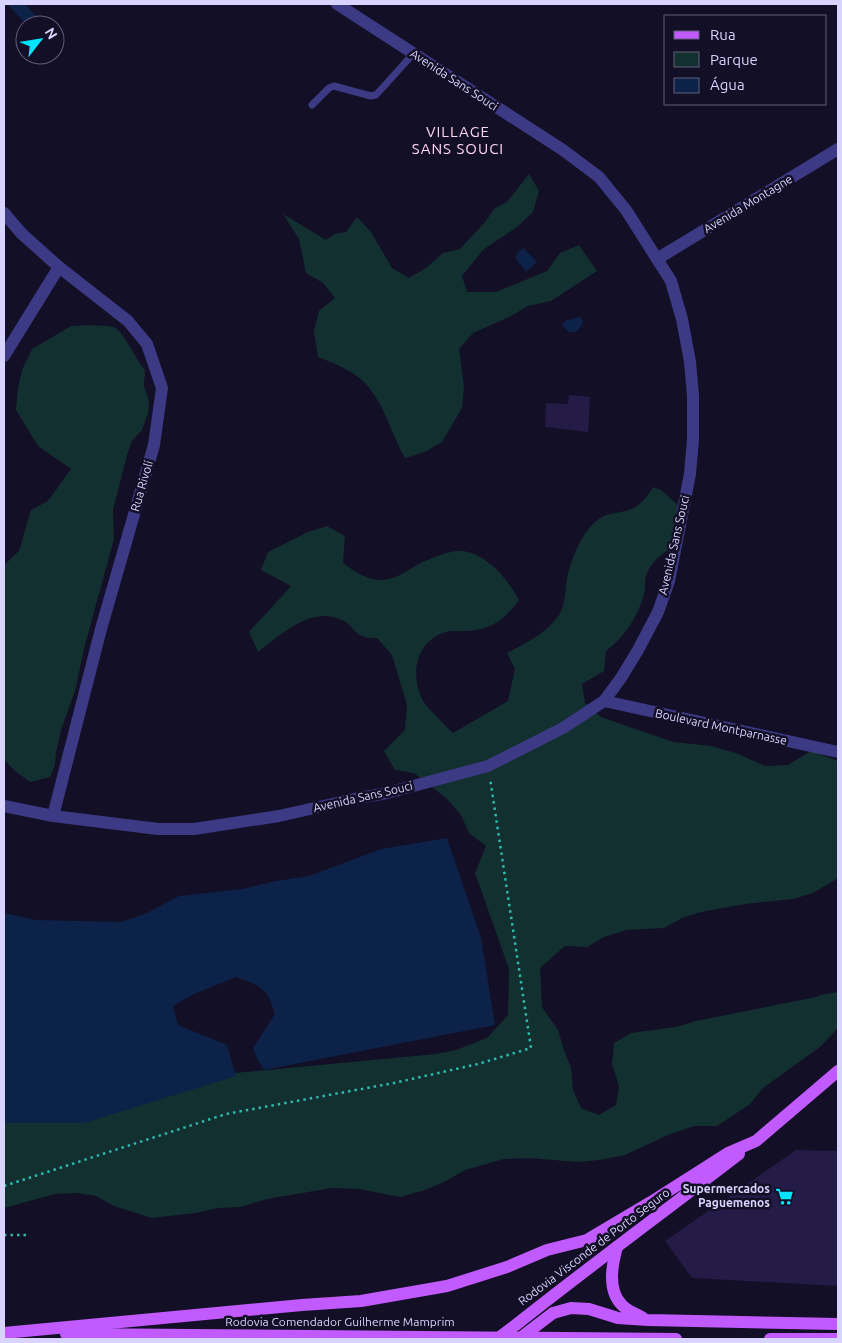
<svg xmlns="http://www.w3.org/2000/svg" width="842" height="1343" viewBox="0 0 842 1343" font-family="Ubuntu,sans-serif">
  <rect width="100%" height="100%" fill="#130f26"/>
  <!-- green -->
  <g fill="#12302f">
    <path d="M529,174L539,191L533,212L517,227L484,249L462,276L467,292H496L547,271L560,253L579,245L597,271L551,301L528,306L511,316L473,333L459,349L464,387L462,408L442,442L425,452L405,458C392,436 386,409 370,389C359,373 336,364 318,357L314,331L319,311L335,298L323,283L306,273L299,239L283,214L326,240L335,234L346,232L357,217L371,232L392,268L409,278L426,268L443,253L460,249L485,222L495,208L507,202Z"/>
    <path d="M93,325C99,326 108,325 114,327C124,332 136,360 145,370L144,386L149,401L148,413L142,430L132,441L127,455L113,510L114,539L85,645L75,691L61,730L56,753L55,764L50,777L30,782L15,771L4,759V565L19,551L31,510L48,501L71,469L38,446L16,410L18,388L22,370L32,349L71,326Z"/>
    <path d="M653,487L661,490L678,505L676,544C665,552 654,559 648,571C644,577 646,587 644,594C638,617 624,637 606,651L604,671L582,684L585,703L601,717L673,742L711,746L736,753L765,766L788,765L811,751L838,761V878L813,893L793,899L745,904L701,912L682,918L664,928L626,930L604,937L587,947L565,946L540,968L542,1007L558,1030L564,1050L571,1068L573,1090L581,1108L599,1115L616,1105L619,1086L612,1064L614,1043L631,1033L676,1027L696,1021L816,997L820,995L838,992V1028L820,1047L763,1088L750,1104L717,1126H694L668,1135L625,1155L600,1160L577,1162L530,1158L504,1159L465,1170L446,1181L425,1190L400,1197L359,1189L332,1188L267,1199L240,1207L218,1208L195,1213L152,1218L114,1206L96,1196L77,1193L55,1194L4,1208V1122L87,1087L436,1054L456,1050L487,1038L508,1015L509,969L475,873L486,846L469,833L461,815L446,798L414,773L395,770L384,751L405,730L407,705L392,655L377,638C372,638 366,638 362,636C355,634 351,624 344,621C312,604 282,634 258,652L249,632L291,586L261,570L268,552L308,532L327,526L345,536L343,563C355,572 365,579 380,580C394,581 408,570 419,564C429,559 452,549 463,551C489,555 508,580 519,600C504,620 491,630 465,631C459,632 451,630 446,632C416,641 410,673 422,699C427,708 445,725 453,733L508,701L515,669L507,653C526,643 547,633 559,615C567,602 564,588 568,574C572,557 581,535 594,523C605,512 616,514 629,510C639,507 648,496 653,487Z"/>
  </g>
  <!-- water -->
  <g fill="#0c2248">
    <path d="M7,4H25L37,17L29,25H27Z"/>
    <path d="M523,248L537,262L526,272L516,259V255Z"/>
    <path d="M579,317L583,320L582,325L576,332H569L562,325L565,321Z"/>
    <path d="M447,838L481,938L495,1025L264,1070L258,1061L253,1048L275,1014C267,987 261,986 236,977L192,995L173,1006L178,1025L227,1045L236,1076L84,1123H4V913L36,920L121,922L147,913L179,896L242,889L276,881L309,876L381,849Z"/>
  </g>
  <!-- building -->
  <g fill="#241b47">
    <path d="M569,395L590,397L588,432L545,427L546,403L568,404Z"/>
    <path d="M796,1150L838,1151V1286L692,1278L665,1241Z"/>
  </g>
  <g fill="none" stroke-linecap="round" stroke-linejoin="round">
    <!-- path -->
    <g stroke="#2fb8b0" stroke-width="2.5" stroke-dasharray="2.5 4" stroke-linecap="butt">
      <path d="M4,1186L226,1114L394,1083L478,1064L531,1048L490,778"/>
      <path d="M4,1235H27"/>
    </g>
    <!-- service -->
    <path stroke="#3d3a85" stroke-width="7" d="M312,105L329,88L334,86L371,96L376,95L413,54"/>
    <!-- minor -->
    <g stroke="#3d3a85" stroke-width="12">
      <path d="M4,213L22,234L59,267L128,321L147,344L162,388L154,445L101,629L53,816"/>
      <path d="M657,259L838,149"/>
      <path d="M4,356L59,267"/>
      <path d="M604,701L838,752"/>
      <path d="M4,806L53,816L158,829H194L279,816L359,798L387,793L488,766L563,728L604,701L621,678L638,650L658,612L669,581L690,474L693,439V396L690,362L682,319L671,281L626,210L599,177L563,150L337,4"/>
    </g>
    <!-- primary -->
    <g stroke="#c25bff" stroke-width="12">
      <path d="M617,1247C612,1265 607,1290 622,1305C627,1311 637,1314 643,1318"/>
      <path d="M553,1313L571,1308L589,1309L618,1318L648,1320L838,1324"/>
      <path d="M517,1324C590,1266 665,1211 739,1154"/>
      <path d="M4,1333L302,1305L361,1301L447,1286L507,1267L547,1250L587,1240L651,1202L728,1153L756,1141L838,1071"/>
      <path d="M66,1334L676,1339"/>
      <path d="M770,1339H838"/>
    </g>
    <!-- primary-bridge -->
    <g stroke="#c25bff" stroke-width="12">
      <path d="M497,1339L517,1324"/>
      <path d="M519,1339L553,1313"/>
    </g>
  </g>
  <!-- icons -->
  <defs>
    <symbol id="supermarket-bare" viewBox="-9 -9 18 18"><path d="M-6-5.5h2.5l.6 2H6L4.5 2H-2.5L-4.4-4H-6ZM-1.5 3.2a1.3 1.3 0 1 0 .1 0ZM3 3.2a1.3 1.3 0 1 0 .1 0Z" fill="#00e5ff" stroke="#130f26" stroke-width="2.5" paint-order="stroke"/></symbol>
  </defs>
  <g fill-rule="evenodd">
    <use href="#supermarket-bare" x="772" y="1184" width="25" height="25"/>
  </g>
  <g text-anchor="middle" stroke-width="5" stroke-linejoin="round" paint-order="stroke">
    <!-- street labels -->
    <g font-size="12" fill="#d9d4ff" stroke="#130f26">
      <text transform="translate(454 80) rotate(33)" y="4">Avenida Sans Souci</text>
      <text transform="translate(748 204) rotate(-31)" y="4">Avenida Montagne</text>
      <text transform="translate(142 486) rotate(-74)" y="4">Rua Rivoli</text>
      <text transform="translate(674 545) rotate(-77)" y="4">Avenida Sans Souci</text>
      <text transform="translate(721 727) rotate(12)" y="4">Boulevard Montparnasse</text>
      <text transform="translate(363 797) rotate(-13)" y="4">Avenida Sans Souci</text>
      <text transform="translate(594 1247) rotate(-37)" y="4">Rodovia Visconde de Porto Seguro</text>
      <text x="340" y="1326">Rodovia Comendador Guilherme Mamprim</text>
    </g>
    <!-- poi labels -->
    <g font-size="12" font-weight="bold" fill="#d9d4ff" stroke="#130f26" text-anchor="end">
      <text x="770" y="1193">Supermercados<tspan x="770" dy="14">Paguemenos</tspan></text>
    </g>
    <!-- quarter labels -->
    <g font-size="15" letter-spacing="1" fill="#ffd6f0" stroke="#130f26">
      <text x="458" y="137">VILLAGE<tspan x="458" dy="17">SANS SOUCI</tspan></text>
    </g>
  </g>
  <!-- border -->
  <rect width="842" height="1343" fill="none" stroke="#d9d4ff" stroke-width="10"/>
  <!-- legend -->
  <rect x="664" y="15" width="162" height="90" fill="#130f26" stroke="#625e7d"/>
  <rect x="674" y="31" width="25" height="8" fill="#c25bff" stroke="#625e7d"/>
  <text x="710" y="40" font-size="15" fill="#d9d4ff">Rua</text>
  <rect x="674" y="52" width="25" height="15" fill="#12302f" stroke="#625e7d"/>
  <text x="710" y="65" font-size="15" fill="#d9d4ff">Parque</text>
  <rect x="674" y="78" width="25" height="15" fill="#0c2248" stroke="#625e7d"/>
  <text x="710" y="90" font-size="15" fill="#d9d4ff">Água</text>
  <!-- north arrow -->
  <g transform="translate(40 40) rotate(59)"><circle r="24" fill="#130f26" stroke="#625e7d"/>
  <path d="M0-4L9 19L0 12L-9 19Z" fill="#00e5ff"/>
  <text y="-8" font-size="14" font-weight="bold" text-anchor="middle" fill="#d9d4ff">N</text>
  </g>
</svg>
